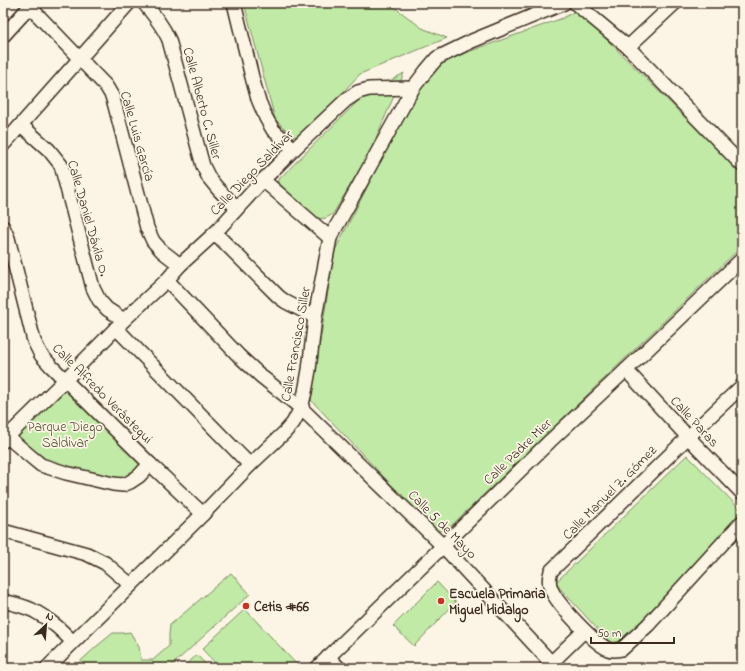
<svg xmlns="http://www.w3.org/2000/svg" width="745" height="671" viewBox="0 0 745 671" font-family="'Indie Flower',sans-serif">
  <rect width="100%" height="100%" fill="#fcf5e5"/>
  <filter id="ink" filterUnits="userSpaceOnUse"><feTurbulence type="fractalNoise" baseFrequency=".025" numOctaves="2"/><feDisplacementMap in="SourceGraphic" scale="8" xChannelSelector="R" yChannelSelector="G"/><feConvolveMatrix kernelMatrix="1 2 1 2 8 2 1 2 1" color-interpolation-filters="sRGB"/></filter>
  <g filter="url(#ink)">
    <!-- green -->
    <g fill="#c0eaa6" stroke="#7e8a62">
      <path d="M244,3H389L422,28L447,38L360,74L301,137L292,136L275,119Z"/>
      <path d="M577,10L742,174V246L449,528L436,532L311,400L334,252L429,66L563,18Z"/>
      <path d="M404,73L369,154L333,214L326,218L316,219L277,181L362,97Z"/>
      <path d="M66,387L144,464L123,481L50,466L14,434Z"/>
      <path d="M687,455L742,511V516L615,648L555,583Z"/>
      <path d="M231,573L250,594L169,668H73L97,646L113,633H123L130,632L139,647L141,660H153L169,646V635L170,625Z"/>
      <path d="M437,582L456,602L414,646L393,626Z"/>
      <path d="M245,609L298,666L296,668H220L202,649Z"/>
      <path d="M197,655L209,668H182Z"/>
    </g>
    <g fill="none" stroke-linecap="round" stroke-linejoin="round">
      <defs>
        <g id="minor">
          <path d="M144,3C154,15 163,26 169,40L203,166L209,178L218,189L237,208"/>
          <path d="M234,3L252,77L258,99L266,118L273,130L294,149"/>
          <path d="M575,3L628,47L742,165"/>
          <path d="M30,7L106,86L112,96L115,106L147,228L153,241L162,251L180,265"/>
          <path d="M3,36L33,3"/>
          <path d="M628,47L675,3"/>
          <path d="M21,125L49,150L61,165L93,288L99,300L107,309L124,320"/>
          <path d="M3,145L129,3"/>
          <path d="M263,180L330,238"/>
          <path d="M3,227L8,238L34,341L41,355L52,367L150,464L203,514"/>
          <path d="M215,233L279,297L286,302L315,317"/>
          <path d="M167,280L239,356L262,377L301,408L443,546L556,668"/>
          <path d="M116,328L250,465"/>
          <path d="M626,370L688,437L742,493"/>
          <path d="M742,386L688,437L551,571C549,577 548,582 551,589C557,604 593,642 608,649C613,651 617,650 622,649L648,625L742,522"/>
          <path d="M3,433L30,456L41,465L66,473L113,484L123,485L130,482L139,476L150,464"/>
          <path d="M3,441L65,380L124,320L167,280L180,265L215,233L263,180L294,149L346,100L358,92L369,89L413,88"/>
          <path d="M3,531L87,554L105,563L131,585"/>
          <path d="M3,601C14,604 26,606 36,612C51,620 62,631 73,642"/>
          <path d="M328,657L339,668"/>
          <path d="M47,668L203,514L250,465L285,432L293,423L301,408L305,392L309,370L315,317L330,238L413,88L426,71L437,58L472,41L564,3"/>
          <path d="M317,668L443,546L550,441L626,370L742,259"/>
          <path d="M546,668L584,631"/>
        </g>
      </defs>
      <!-- minor casing -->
      <use href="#minor" stroke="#3b2a1e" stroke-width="16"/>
      <!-- minor -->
      <use href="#minor" stroke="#fcf5e5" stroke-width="13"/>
    </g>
  </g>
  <!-- markers -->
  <g fill="#c8321e" stroke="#fcf5e5" stroke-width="1.5">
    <circle cx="441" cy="601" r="4"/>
    <circle cx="246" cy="606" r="4"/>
  </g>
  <g text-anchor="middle" stroke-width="3.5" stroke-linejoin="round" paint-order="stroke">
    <!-- street labels -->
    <g font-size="14" fill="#3b2a1e" stroke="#fcf5e5">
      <text transform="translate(203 103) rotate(75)" y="5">Calle Alberto C. Siller</text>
      <text transform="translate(138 136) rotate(74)" y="5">Calle Luis García</text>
      <text transform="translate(251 172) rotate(-46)" y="5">Calle Diego Saldívar</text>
      <text transform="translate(89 218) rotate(74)" y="5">Calle Daniel Dávila O.</text>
      <text transform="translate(295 344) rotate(-80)" y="5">Calle Francisco Siller</text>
      <text transform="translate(103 393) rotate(45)" y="5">Calle Alfredo Verástegui</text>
      <text transform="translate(695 421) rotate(47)" y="5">Calle Paras</text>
      <text transform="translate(517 451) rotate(-44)" y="5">Calle Padre Mier</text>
      <text transform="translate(609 492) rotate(-45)" y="5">Calle Manuel Z. Gómez</text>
      <text transform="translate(443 524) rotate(45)" y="5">Calle 5 de Mayo</text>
    </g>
    <!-- park labels -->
    <g font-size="14" fill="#565039" stroke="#fcf5e5">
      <text x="65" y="431">Parque Diego<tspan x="65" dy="16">Saldivar</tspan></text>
    </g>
    <!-- poi labels -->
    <g font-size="14" font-weight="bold" fill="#3b2a1e" stroke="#fcf5e5" text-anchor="start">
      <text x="449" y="598">Escuela Primaria<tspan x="449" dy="16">Miguel Hidalgo</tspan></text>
      <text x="254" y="611">Cetis #66</text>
    </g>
  </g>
  <!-- margin -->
  <rect width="745" height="671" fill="none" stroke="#fcf5e5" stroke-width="16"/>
  <rect x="8" y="8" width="729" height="655" fill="none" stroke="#3b2a1e" stroke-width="1.5" filter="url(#ink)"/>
  <!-- north arrow -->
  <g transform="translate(46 625) rotate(26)" stroke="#fcf5e5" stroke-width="3" paint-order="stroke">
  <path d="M0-3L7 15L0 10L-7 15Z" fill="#3b2a1e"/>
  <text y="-6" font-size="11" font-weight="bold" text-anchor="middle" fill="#3b2a1e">N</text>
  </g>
  <!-- scale -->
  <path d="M591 637v6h83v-6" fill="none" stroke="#3b2a1e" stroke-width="2"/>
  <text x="597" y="637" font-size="12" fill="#3b2a1e" stroke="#fcf5e5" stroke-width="3" paint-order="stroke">50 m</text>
</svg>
